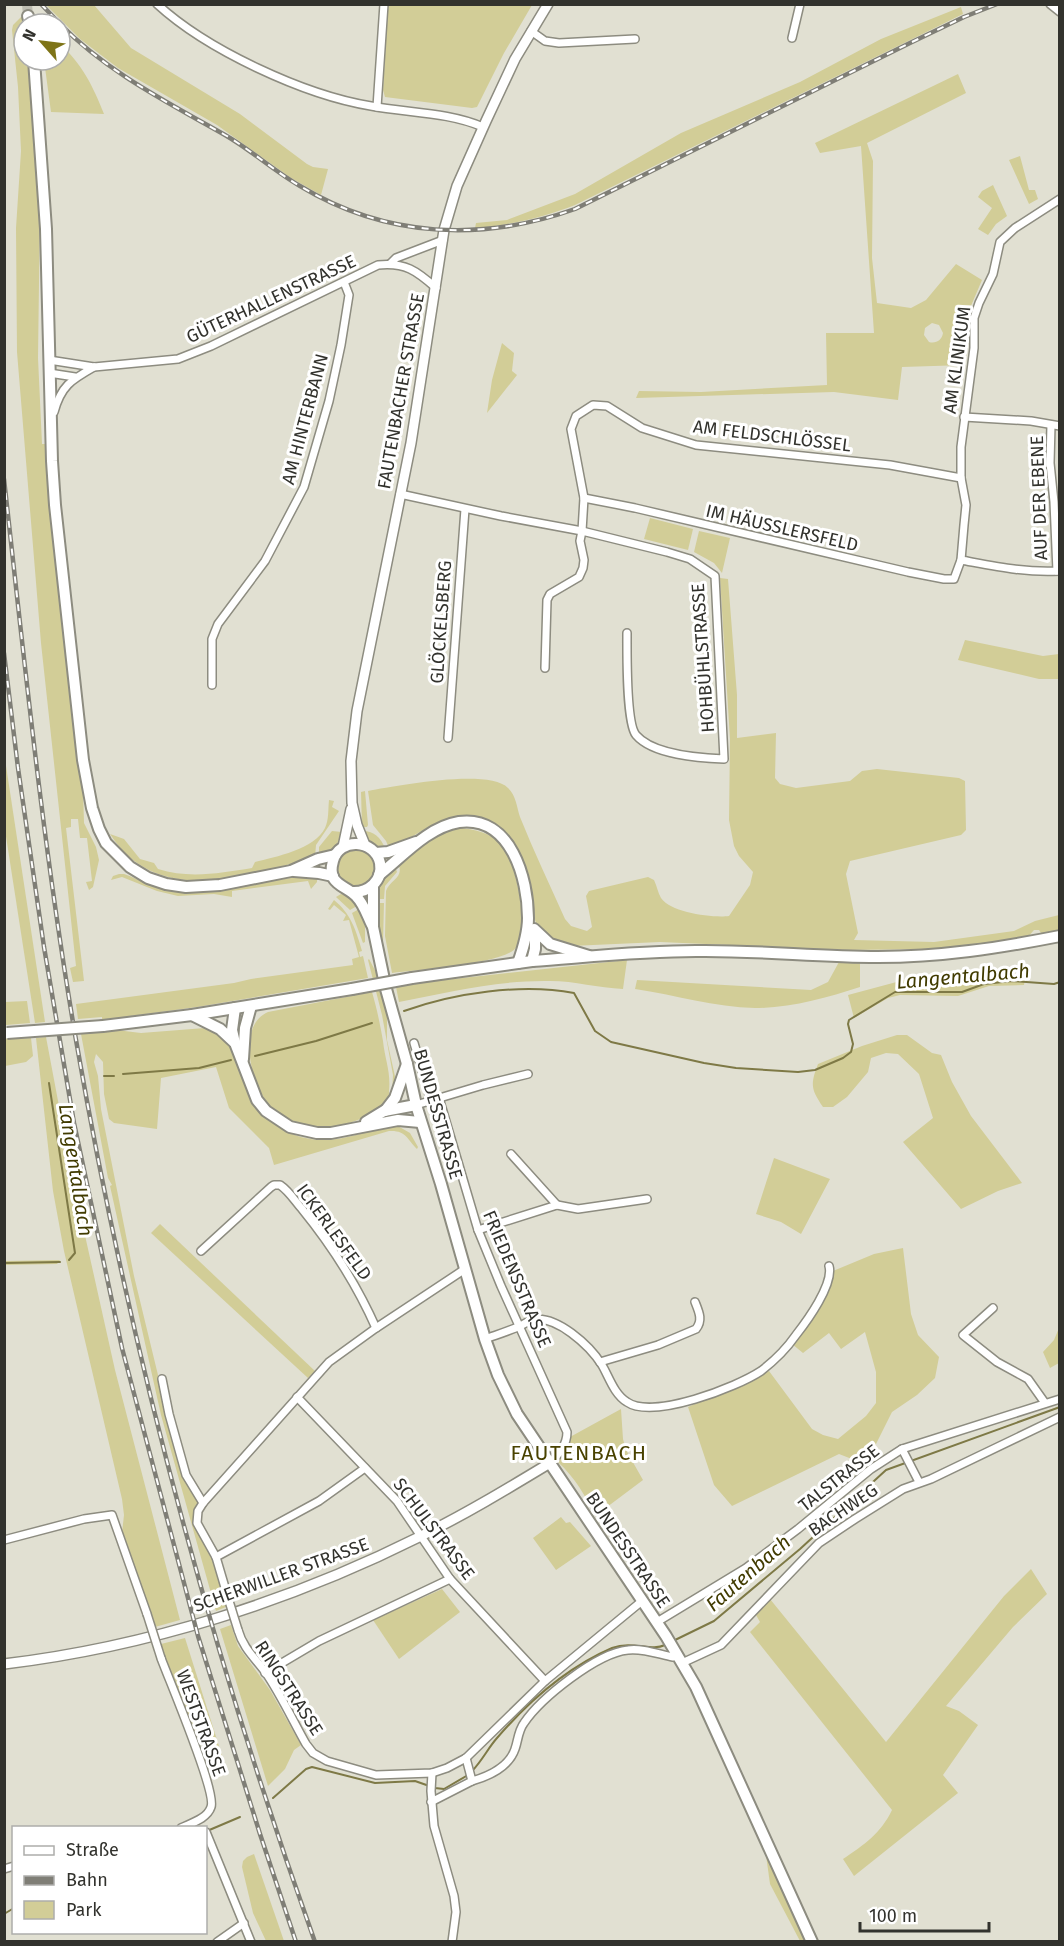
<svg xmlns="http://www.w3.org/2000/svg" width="1064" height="1946" viewBox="0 0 1064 1946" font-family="'Fira Sans',sans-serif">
  <rect width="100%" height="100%" fill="#e1e0d2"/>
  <!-- green -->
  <g fill="#d2cd97" fill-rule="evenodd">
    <path d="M46,5H94L131,48L240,114L307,164L313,167L328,169L321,195L291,178L217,125L118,68L80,39Z"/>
    <path d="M388,5V4L532,5L504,53L477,107L472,108L385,97L383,90Z"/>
    <path d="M961,7L963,14L575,205C542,218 510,225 475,228L476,223L507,220L575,194L681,133L800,82L881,39Z"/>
    <path d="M22,16L24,60H27L36,136L40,207L38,358L42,444H45L60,602L83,789L84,823L96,847L99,860L93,887L89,890L86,882L92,881L87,838H80L78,819H71V827L66,828L84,981L73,982L70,968L76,966L41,643L17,352L16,228L21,151L18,87L12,30L13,25Z"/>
    <path d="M60,44C82,64 93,86 104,114L51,112L44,60H60Z"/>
    <path d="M958,74L966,93L867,143L873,161L872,258L877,303L911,308L926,300L956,264L982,280L962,327V343L967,346L965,365L902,367L898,400L834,392L636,398L639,391L701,392L827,385L826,333H874L861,146L820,153L815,143ZM932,323L939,325L943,333C942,340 936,344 929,342L924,335L925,328Z"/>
    <path d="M1020,156L1029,190H1035L1038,199L1029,204L1009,160Z"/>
    <path d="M993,185L1007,216L996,224L988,235L978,229L992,208L978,197L982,191Z"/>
    <path d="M502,343L514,353L512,371L517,375L487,413L492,380Z"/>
    <path d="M650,518L693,529L688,550L644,539Z"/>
    <path d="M699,531L730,538L722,573L714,563L694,552Z"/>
    <path d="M720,578L728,579L737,695V738L776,733L775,778L780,784L796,788L850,781L862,771L877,769L959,778L965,781L966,830L961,835L850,861L846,874L858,933L854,940L934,942L1014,931L1035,921L1059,915V932L1043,936L1039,930H1034L1027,938L980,945L936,949L842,950L660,942L571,946C561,944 549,940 542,932C535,925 534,916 532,907C527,877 525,848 500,829C487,819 471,815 456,817C432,820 412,840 389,848L386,841L373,825L368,791C395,786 489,768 508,788C516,795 517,808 520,817C534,852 550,885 565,919L571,926L587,931L592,927L586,896L589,891L648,877L654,880C657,886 658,893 661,898C671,913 713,918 729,916L750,885L753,872L739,856L734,846L729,820L730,739Z"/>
    <path d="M965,640L1043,656L1059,654V679H1039L958,660Z"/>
    <path d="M5,759L45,1022L35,1023L5,830Z"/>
    <path d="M365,791L368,825L367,827H362L361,792Z"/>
    <path d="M329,800L334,801L332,807L339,811L316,845L315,857C246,876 157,908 110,834L124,839L140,859L154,863L158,869C189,879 221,873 252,868L255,862C275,857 315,849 325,828C329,820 328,809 329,800Z"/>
    <path d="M460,828C475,829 491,833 502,845C516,862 532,934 514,950C497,964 417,970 392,973L385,936L386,891C390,880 405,877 398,864C417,848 436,833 460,828Z"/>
    <path d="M332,831L342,832C339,845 331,851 319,856V847Z"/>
    <path d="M363,831C374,831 381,838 385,848C375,848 366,840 363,831Z"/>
    <circle cx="356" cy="868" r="19"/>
    <path d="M395,866L397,872L385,886L384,899H376C377,884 384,876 395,866Z"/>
    <path d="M119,874H124C141,880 155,889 173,891C214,898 266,879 308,876H317V882L311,889L308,881L232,891V897L214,894L178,896L157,891L122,877L111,880L113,876Z"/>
    <path d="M341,894L349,896L357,906L350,910L336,897Z"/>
    <path d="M334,900C351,914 356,930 362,951L359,952L360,957L363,956L368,978L197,1007L102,1020V1017L78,1019L76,1004L234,983L251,979L353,965L352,959L359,957L349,920L343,921L346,915L334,905L330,910L328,909Z"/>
    <path d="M376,903H384L383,943L396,1002H395L378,928Z"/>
    <path d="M359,909L365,926V942L363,943L352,913Z"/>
    <path d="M369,959L377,974L387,1015V1040L396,1081L392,1093L393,1075L382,1015L368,960Z"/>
    <path d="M627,960L623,989C598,988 575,981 550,981C499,980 449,992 399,1002L396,987L435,981Z"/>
    <path d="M839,962L860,963V987C826,998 791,1008 755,1008C715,1007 675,995 635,989L637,980L811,990L828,982Z"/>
    <path d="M1026,972L1024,985L989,986L958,996L900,995L888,998L854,1018L848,995L904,980L975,977Z"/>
    <path d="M372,992C377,1009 380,1024 383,1041C385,1060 391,1072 389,1091C389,1094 390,1097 390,1100C388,1108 362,1119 355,1121C339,1126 322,1131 305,1127C290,1123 273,1112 264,1098C250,1077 238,1025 268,1012Z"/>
    <path d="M27,1001L30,1023L6,1025L5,1027V1002Z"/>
    <path d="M205,1028C212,1030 219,1032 225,1038C235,1048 237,1064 241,1076C254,1113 283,1140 323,1140C348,1140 372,1129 396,1125L410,1133L418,1147L417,1149C407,1139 406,1130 389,1131L274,1165L269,1148L229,1108L216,1067L161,1078L157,1129L114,1123L109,1119L104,1094L103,1062L96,1054L94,1062L98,1076L101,1109L134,1276L165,1404L190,1484L198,1501L193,1513V1521L215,1566L226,1607L216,1611L161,1415L110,1186L112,1185L108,1178L81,1034L103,1032V1030L108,1029L141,1033Z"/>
    <path d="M897,1035H907L932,1053L941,1055L952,1082L971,1116L1022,1183L998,1191L961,1209L903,1142L933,1118L919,1074L898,1054L886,1053L871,1058L868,1072L847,1097L833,1107H823C811,1089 810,1085 818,1064L862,1046Z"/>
    <path d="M46,1037L74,1186L115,1370L180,1620L155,1627L122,1533L124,1515L122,1499L64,1251L53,1191L36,1038Z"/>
    <path d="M4,1038L7,1039L31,1038L33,1056L26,1062L5,1066Z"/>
    <path d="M774,1158L830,1179L801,1234L781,1222L756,1214Z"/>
    <path d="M160,1224L315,1371L308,1378L151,1233Z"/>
    <path d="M903,1248L911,1314L918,1335L939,1357L935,1378L917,1395L892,1412L872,1452L857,1461L839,1454L732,1506L714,1485L688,1407L769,1371L812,1429L823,1435L838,1439L866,1416L876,1403V1372L865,1332L841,1349L829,1333L803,1353L792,1344L831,1280L833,1271L874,1254Z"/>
    <path d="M60,1260L57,1264L5,1265V1261Z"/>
    <path d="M1059,1328V1363L1050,1368L1043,1352L1054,1340Z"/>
    <path d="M621,1409L623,1439L626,1450L643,1480L595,1516C585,1495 576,1479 558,1462L570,1437Z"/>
    <path d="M561,1517L566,1523L570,1522L591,1546L556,1570L533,1538Z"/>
    <path d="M1031,1569L1047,1594L1013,1627L946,1706L959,1711L978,1725L943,1775L958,1793L854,1876L843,1859C864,1845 881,1833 892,1810L750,1632L760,1622L756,1615L770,1599L886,1742L1004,1596Z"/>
    <path d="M442,1589L460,1612L399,1659L373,1620Z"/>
    <path d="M231,1625L238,1646L270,1690L301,1745L294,1750L285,1769L268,1786L220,1629Z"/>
    <path d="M185,1638L223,1759C192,1750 172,1674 161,1644Z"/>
    <path d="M254,1854L284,1941H266L253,1913L242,1867L243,1861L247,1857Z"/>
    <path d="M766,1855L806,1941H800L770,1884Z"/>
  </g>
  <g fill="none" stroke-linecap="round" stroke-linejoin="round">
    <!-- stream -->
    <g stroke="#7e7946" stroke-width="2">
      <path d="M404,1011C454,993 522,983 574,993L595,1031L611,1042L704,1063L736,1068L798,1072L815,1070L843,1058L851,1052L853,1044L848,1024L849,1020L895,992H962L984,984L1012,981L1054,984L1060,982"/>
      <path d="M255,1056L316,1041L372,1023"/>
      <path d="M123,1074L199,1068L231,1060"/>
      <path d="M104,1076H114"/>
      <path d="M49,1083L75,1253L69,1260"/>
      <path d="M4,1263L60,1262"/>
      <path d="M673,1641L714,1621L800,1549L886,1470L1060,1407"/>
      <path d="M472,1771C482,1761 488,1748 497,1738C528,1702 568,1667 612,1648C633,1640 651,1652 665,1645"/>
      <path d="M273,1798L306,1769L312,1767L375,1783L415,1781L435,1788L444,1789L468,1775"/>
      <path d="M207,1831L240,1817"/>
      <path d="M4,1914L14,1908"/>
    </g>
    <!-- primary-tunnel -->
    <path stroke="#bebdb1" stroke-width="10" stroke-dasharray="10 5" stroke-linecap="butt" d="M27,4L28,16"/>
    <defs>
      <g id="minor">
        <path d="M157,4C207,50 304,95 371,106C408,113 448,112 483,127"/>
        <path d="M1050,4L1060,12"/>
        <path d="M531,31L545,41L559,43L635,39"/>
        <path d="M792,38L800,4"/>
        <path d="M377,107L384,4"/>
        <path d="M390,264L396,258L443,240"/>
        <path d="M49,360L94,367L178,359L211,346L378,265C405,262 417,271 436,288"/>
        <path d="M49,373L75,377"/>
        <path d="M54,412C61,386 71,380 94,367"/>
        <path d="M964,417L1031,421L1060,426"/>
        <path d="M1051,425L1050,463L1054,502L1057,571"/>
        <path d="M400,494L501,516L582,531L667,552L690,559L715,576L724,759C699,758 653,755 636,735C626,723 627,651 627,633"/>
        <path d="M584,498L635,508L908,572L944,579H954L961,560L964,525L966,505L961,478V447L974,348V318L979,303L993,274L1000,242L1015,228L1060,199"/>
        <path d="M961,560C994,566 1026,573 1059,571"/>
        <path d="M545,668L547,600L550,594L579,577L583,568L584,560L580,541L582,531L584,498L571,429L576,416L593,405L607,406L642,428L696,445L890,465L961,478"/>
        <path d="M212,685V639L218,624L265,561L304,487L329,401L341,345L349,295L344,282"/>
        <path d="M448,738L465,509"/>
        <path d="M414,1043L431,1101"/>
        <path d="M439,1098L478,1230L501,1286L567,1432C567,1445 559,1454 550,1463"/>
        <path d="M416,1105L483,1085L528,1074"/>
        <path d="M511,1154L557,1205"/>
        <path d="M478,1230L557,1205L578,1209L647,1199"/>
        <path d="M201,1251L271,1187L274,1185H280C289,1191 295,1201 302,1209C333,1247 356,1283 376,1328"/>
        <path d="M993,1308L963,1335L997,1362L1028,1379L1045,1403"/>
        <path d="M485,1339C496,1335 509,1331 520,1326C523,1325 528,1321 532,1320C556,1314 590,1346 602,1365C609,1377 614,1394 627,1402C653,1420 737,1387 761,1371C774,1361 787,1348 796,1335C807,1321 834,1284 829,1266"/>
        <path d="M600,1362L658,1345L696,1329C703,1320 699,1312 695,1302"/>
        <path d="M162,1379L169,1414L186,1475L203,1503"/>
        <path d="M297,1397L397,1501L450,1579L545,1681"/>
        <path d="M902,1449L919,1482"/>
        <path d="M4,1540L84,1519L112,1515L147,1614"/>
        <path d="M216,1557L319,1501L365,1468"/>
        <path d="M229,1601L216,1557L197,1523L198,1511L203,1503L329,1362L376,1328L465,1269"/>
        <path d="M657,1622L746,1568L798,1529L871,1469L902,1449L1060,1399"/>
        <path d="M238,1630C243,1648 255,1658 266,1673C281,1695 293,1721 306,1744L313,1753L327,1761L376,1775L432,1773L447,1768L466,1758L545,1681L642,1601"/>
        <path d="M161,1658C169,1680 217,1792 211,1807C207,1819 191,1823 181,1828"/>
        <path d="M682,1663L721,1645L819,1543L855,1519L903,1489L931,1479L1060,1417"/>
        <path d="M265,1673L319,1641L450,1579"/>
        <path d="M466,1758L472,1781C489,1776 509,1767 515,1749C518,1741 518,1731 524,1723C541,1698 597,1653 628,1650C642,1648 658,1654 673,1657L677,1655"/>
        <path d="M432,1773L431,1791L434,1826L454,1896L456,1912L452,1942"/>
        <path d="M431,1802L472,1781"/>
        <path d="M206,1832L251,1942"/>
        <path d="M4,1869L14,1866"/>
        <path d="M217,1942L244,1923"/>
      </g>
      <g id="tertiary">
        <path d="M365,845L357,825L352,803L351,761L357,711L411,443L444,230L457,186L486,121L515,59L548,4"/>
        <path d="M343,847L351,809"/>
        <path d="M4,1664C147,1647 291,1601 419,1537C464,1515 507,1489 550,1463"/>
      </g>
      <path id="secondary" d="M532,961C587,957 641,951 696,951C757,950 817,957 878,957C940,957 999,948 1060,936"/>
      <g id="primary">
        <path d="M28,16L30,24"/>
        <path d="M34,60L46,229L52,461L55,505L83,760L92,808L99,829L106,843L130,867L148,878L166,884L186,887L220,885L291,871L318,859L335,855"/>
        <path d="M376,853L388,852L416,842"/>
        <path d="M294,871L319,873L333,876"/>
        <path d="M379,875C403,856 428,827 459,822C511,815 528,879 528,918C528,933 523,949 518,963"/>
        <path d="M373,886V927L386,989L407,1064L416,1105L441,1184L485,1339L498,1375L517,1414L666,1636L696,1687L812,1942"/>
        <path d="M352,892C368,893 383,881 380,863C375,839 339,837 333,861C326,885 346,885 356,896C364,904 367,915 372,925"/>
        <path d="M534,929L550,944L589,956"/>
        <path d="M412,978L532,961L535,949V932"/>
        <path d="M235,1008L232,1030L235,1043"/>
        <path d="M192,1015L220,1029L235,1043L257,1100L266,1111L290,1127L317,1133H331L398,1120L420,1122"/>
        <path d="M103,1026L192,1015L352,989"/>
        <path d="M243,1059L245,1028L251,1006"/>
        <path d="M385,1111L395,1098L407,1064"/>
        <path d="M366,1122L384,1111L416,1105"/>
      </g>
    </defs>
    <!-- minor casing -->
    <use href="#minor" stroke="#8d8c80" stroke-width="10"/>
    <!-- tertiary casing -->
    <use href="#tertiary" stroke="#8d8c80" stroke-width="12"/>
    <!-- secondary casing -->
    <use href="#secondary" stroke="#8d8c80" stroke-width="14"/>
    <!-- primary casing -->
    <use href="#primary" stroke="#8d8c80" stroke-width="14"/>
    <!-- minor -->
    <use href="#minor" stroke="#fff" stroke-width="7"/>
    <!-- tertiary -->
    <use href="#tertiary" stroke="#fff" stroke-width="9"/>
    <!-- secondary -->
    <use href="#secondary" stroke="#fff" stroke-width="10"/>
    <!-- primary -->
    <use href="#primary" stroke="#fff" stroke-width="10"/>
    <defs>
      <g id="rail">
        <path d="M41,4L60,24"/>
        <path d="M60,24C107,72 167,102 225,135C251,150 274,171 300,186C386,238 482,242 575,209L912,42L964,17L997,4"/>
        <path d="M4,479C25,667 44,854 76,1040C129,1346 210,1649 315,1942"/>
        <path d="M4,653L18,768L44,947L74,1123L122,1348L198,1636L260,1834L296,1942"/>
      </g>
    </defs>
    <!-- rail casing -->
    <use href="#rail" stroke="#7f7e76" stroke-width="4.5"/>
    <!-- rail -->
    <use href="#rail" stroke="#fff" stroke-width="2" stroke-dasharray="7" stroke-linecap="butt"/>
    <defs>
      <g id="minor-bridge">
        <path d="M229,1601L238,1630"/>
        <path d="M147,1614L161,1658"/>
      </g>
      <g id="primary-bridge">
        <path d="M352,989L412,978"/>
        <path d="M7,1033L103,1026"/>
      </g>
    </defs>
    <!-- minor-bridge casing -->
    <use href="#minor-bridge" stroke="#8d8c80" stroke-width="10" stroke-linecap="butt"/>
    <!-- primary-bridge casing -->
    <use href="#primary-bridge" stroke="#8d8c80" stroke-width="14" stroke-linecap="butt"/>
    <!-- minor-bridge -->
    <use href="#minor-bridge" stroke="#fff" stroke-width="7"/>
    <!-- primary-bridge -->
    <use href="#primary-bridge" stroke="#fff" stroke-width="10"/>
  </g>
  <g text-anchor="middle" stroke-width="6" stroke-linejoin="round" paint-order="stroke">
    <!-- street labels -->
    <g font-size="18" fill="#32322d" stroke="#fff">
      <text transform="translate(271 299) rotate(-25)" y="6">GÜTERHALLENSTRASSE</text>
      <text transform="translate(957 360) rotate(-82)" y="6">AM KLINIKUM</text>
      <text transform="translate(401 391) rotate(-80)" y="6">FAUTENBACHER STRASSE</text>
      <text transform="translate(305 419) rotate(-75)" y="6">AM HINTERBANN</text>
      <text transform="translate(772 436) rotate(7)" y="6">AM FELDSCHLÖSSEL</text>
      <text transform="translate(1039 498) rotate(-92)" y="6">AUF DER EBENE</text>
      <text transform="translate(782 528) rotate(13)" y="6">IM HÄUSSLERSFELD</text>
      <text transform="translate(441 622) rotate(-86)" y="6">GLÖCKELSBERG</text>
      <text transform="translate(703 658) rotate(-94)" y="6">HOHBÜHLSTRASSE</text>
      <text transform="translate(438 1114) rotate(74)" y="6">BUNDESSTRASSE</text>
      <text transform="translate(334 1232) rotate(54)" y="6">ICKERLESFELD</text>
      <text transform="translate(517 1279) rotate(67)" y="6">FRIEDENSSTRASSE</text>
      <text transform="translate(839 1478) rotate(-38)" y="6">TALSTRASSE</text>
      <text transform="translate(843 1510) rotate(-34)" y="6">BACHWEG</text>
      <text transform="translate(434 1529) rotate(53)" y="6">SCHULSTRASSE</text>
      <text transform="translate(628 1550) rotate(56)" y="6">BUNDESSTRASSE</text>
      <text transform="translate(281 1575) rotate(-20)" y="6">SCHERWILLER STRASSE</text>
      <text transform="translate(289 1688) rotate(57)" y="6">RINGSTRASSE</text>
      <text transform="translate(201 1723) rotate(70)" y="6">WESTSTRASSE</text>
    </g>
    <!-- water labels -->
    <g font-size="20" font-style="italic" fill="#413b00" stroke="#fff">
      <text transform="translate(963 976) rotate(-5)" y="7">Langentalbach</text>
      <text transform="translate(76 1170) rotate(81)" y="7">Langentalbach</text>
      <text transform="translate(748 1573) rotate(-41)" y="7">Fautenbach</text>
    </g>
    <!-- quarter labels -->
    <g font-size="21" letter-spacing="1.5" fill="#494200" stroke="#fff">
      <text x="579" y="1460">FAUTENBACH</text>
    </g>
  </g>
  <!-- border -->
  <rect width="1064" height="1946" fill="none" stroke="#32322d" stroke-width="12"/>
  <!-- legend -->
  <rect x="12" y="1826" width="195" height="108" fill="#ffffff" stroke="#adadab" stroke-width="1.5"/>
  <rect x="24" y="1846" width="30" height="9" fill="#ffffff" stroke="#adadab" stroke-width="1.5"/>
  <text x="66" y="1856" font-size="18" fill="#32322d">Straße</text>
  <rect x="24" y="1876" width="30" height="9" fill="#7f7e76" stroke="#adadab" stroke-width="1.5"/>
  <text x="66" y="1886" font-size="18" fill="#32322d">Bahn</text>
  <rect x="24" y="1901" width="30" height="18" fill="#d2cd97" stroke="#adadab" stroke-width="1.5"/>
  <text x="66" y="1916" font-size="18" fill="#32322d">Park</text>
  <!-- north arrow -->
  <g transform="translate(42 42) rotate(298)"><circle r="28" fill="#ffffff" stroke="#adadab" stroke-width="1.5"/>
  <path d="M0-4.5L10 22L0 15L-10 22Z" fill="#7e7417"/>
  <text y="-9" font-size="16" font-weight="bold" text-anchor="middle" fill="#32322d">N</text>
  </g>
  <!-- scale -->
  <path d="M860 1922v9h129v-9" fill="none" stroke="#32322d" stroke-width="3"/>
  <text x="869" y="1922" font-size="18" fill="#32322d" stroke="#ffffff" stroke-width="4.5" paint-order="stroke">100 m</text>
</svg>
